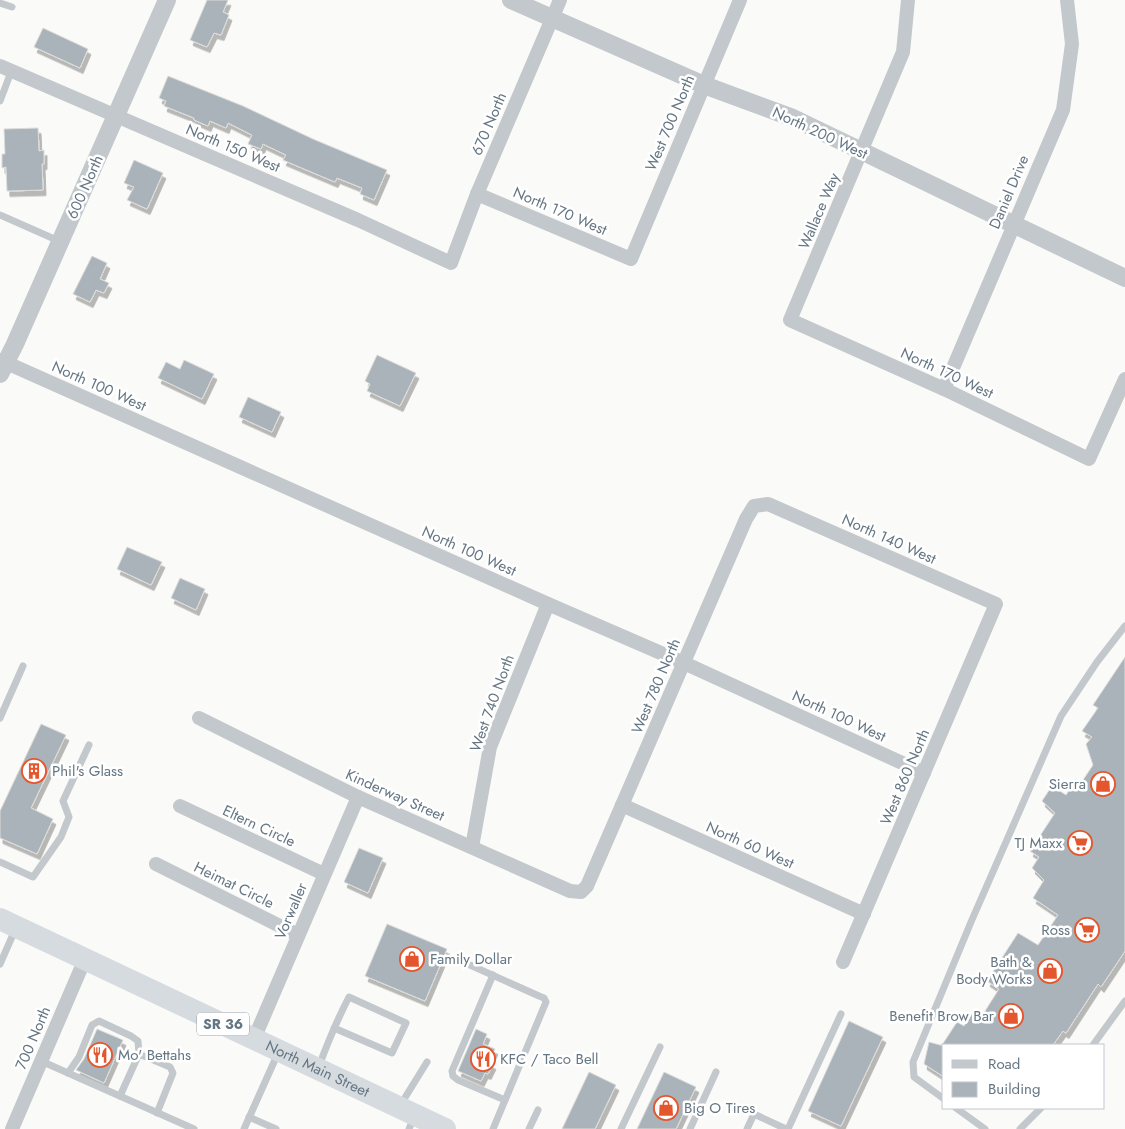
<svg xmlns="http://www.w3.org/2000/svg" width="1125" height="1129" viewBox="0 0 1125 1129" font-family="Jost,sans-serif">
  <defs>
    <filter id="shadow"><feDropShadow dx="3" dy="5.5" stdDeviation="0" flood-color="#0004"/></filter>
  </defs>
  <rect width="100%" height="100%" fill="#fafaf8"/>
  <!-- building -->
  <g fill="#aab3b9" stroke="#dcdcda" filter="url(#shadow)">
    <path d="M207,0H228L223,12L229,15L221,35L214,33L207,47L190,40Z"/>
    <path d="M43,28L88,49L80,68L34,47Z"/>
    <path d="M168,76L243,106L313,139L387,170L374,200L360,194L362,188L337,178L335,182L297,166L283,160L286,155L263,144L261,149L248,144L252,135L228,123L226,128L210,121L208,126L194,120V118L164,106L166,101L159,98Z"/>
    <path d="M38,128L39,151L44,150V164H42L43,190L7,191L6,167L2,168V154H5L4,129Z"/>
    <path d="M134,160L163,173L147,209L127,200L134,187L124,183Z"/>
    <path d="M92,256L107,263L100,279L109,283L104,293L96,290L90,302L73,294Z"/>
    <path d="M377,355L416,373L400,406L367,391L370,384L365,381Z"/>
    <path d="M184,360L214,374L202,399L158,378L166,362L180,369Z"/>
    <path d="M248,397L281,412L272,432L239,417Z"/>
    <path d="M127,547L162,562L151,585L117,569Z"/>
    <path d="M180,578L205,589L196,610L171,598Z"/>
    <path d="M1125,657V951L1101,987L1098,984L1066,1033L1063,1031L1053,1045H942L957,1022L964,1026L972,1014L980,1019L999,989L987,981L1018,933L1038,945L1058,915L1033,898L1044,880L1032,868L1039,857L1030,851L1055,813L1042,801L1052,786L1066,795L1074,783L1079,786L1093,765L1086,744L1092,737L1082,731L1098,708L1093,705Z"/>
    <path d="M41,724L66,735L31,808L53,819L37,854L0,838V811Z"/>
    <path d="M359,848L383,858L368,893L344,882Z"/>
    <path d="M387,924L447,949L425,1001L365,976Z"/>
    <path d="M849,1021L883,1037L841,1126L808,1111Z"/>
    <path d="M97,1029L123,1040L104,1083L76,1070L84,1059Z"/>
    <path d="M476,1029L487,1034L483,1044L495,1049L489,1062L493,1064L488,1074L485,1073L481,1081L458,1071Z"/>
    <path d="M929,1042L944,1046V1077L924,1064Z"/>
    <path d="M589,1072L616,1085L595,1129H562Z"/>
    <path d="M664,1072L696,1087L676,1129H637Z"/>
  </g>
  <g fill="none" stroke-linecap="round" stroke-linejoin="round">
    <!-- service -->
    <g stroke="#c3c8cc" stroke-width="7">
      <path d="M0,3L12,7"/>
      <path d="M0,101L11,72"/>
      <path d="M0,215L59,241"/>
      <path d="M0,718L23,666"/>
      <path d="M0,862L33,877L61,837L69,817L63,801L89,745"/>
      <path d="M0,964L15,930"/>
      <path d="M470,965L539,996L544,998L546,1002L493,1129"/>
      <path d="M493,975L452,1071L453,1076L458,1080L505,1100"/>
      <path d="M1093,1045L1125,1001"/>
      <path d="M139,1054L170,1067L173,1073L157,1113"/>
      <path d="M41,1061L194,1129"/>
      <path d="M319,1066C328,1042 337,1020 349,997L406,1023L392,1053L334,1028"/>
      <path d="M68,1073L79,1057L92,1025L99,1021L131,1036L138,1041L139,1054L120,1096"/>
      <path d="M944,1099L914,1077L913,1062L971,922L1061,716L1097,662L1125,626"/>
      <path d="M401,1104L427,1062"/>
      <path d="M956,1108L985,1129"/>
      <path d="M249,1117L276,1129"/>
      <path d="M244,1129L278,1053"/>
      <path d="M409,1129L414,1117"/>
      <path d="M529,1129L538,1110"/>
      <path d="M621,1129L660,1047"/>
      <path d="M690,1129L716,1072"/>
      <path d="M747,1129L754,1114L786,1129"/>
      <path d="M788,1129L841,1014"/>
      <path d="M1020,1129L1041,1108"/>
    </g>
    <!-- minor -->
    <g stroke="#c3c8cc" stroke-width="14">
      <path d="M908,0L903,52L790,320L944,389L1089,459L1125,379"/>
      <path d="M0,66L358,220L451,263L477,194L560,0"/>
      <path d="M477,194L631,259L740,0"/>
      <path d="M0,360L548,604L684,663L924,773"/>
      <path d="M944,389L1063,110L1072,44L1067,0"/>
      <path d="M199,718L358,797L570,891L581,892L587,886L746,519L754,506L768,504L996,604L843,962"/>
      <path d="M622,805L864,914"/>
      <path d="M180,806L324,874"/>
      <path d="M472,847L490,747L548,604"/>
      <path d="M156,864L298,935"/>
      <path d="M254,1039L358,797"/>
      <path d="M12,1129L85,959"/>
    </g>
    <!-- tertiary -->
    <g stroke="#c3c8cc" stroke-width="18">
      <path d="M511,0L704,85L793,118L1125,278"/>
      <path d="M0,374L15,344L167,0"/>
    </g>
    <!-- trunk -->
    <path stroke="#d6dbdf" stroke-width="22" id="s1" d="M0,919L445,1129"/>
  </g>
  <!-- icons -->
  <defs>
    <symbol id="building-ring" viewBox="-11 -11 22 22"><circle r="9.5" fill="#fff" stroke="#e4572e" stroke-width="1.5"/><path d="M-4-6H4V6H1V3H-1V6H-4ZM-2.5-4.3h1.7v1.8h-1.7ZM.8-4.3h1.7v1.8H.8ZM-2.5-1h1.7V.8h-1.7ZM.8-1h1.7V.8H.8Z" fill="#e4572e"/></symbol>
    <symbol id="shop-ring" viewBox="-11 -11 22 22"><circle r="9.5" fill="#fff" stroke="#e4572e" stroke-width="1.5"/><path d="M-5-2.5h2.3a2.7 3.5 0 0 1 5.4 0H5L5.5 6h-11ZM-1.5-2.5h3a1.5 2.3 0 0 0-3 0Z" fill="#e4572e"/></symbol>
    <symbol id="supermarket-ring" viewBox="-11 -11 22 22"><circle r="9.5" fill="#fff" stroke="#e4572e" stroke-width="1.5"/><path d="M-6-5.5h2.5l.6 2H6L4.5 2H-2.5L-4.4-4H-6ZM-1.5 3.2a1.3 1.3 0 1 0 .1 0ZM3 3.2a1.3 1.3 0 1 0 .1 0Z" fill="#e4572e"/></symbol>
    <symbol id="restaurant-ring" viewBox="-11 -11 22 22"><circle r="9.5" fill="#fff" stroke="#e4572e" stroke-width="1.5"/><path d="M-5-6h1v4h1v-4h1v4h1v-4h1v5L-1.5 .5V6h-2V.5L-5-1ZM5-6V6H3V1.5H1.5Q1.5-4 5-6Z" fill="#e4572e"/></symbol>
  </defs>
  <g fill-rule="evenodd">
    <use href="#building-ring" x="20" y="757" width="28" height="28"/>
    <use href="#shop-ring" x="1089" y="770" width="28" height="28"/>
    <use href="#supermarket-ring" x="1066" y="829" width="28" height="28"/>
    <use href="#supermarket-ring" x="1073" y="916" width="28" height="28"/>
    <use href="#shop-ring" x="398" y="945" width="28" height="28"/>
    <use href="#shop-ring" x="1036" y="957" width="28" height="28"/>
    <use href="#shop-ring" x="997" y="1002" width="28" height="28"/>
    <use href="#restaurant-ring" x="86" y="1041" width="28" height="28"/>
    <use href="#restaurant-ring" x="469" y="1045" width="28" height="28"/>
    <use href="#shop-ring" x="652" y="1094" width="28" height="28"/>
  </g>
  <g text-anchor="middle" stroke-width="5" stroke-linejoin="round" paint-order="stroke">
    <!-- shield labels -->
    <rect fill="#fff" stroke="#939fa8" stroke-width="1" x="197" y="1012.5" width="52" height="23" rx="4"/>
    <g font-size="14" font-weight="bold" fill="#657683">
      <text x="223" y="1029">SR 36</text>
    </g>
    <!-- street labels -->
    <g font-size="15" fill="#657683" stroke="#fff">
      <text transform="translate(670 123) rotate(-67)" y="5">West 700 North</text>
      <text transform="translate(489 124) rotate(-67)" y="5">670 North</text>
      <text transform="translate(820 133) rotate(25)" y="5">North 200 West</text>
      <text transform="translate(233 148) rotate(23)" y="5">North 150 West</text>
      <text transform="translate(85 187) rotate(-66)" y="5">600 North</text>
      <text transform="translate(1009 192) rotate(-67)" y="5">Daniel Drive</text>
      <text transform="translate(560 211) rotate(23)" y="5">North 170 West</text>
      <text transform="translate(819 211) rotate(-67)" y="5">Wallace Way</text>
      <text transform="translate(947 373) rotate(25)" y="5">North 170 West</text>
      <text transform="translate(99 386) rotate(24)" y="5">North 100 West</text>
      <text transform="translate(889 539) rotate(24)" y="5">North 140 West</text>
      <text transform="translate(469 551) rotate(24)" y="5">North 100 West</text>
      <text transform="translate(656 686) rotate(-67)" y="5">West 780 North</text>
      <text transform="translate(492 703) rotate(-70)" y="5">West 740 North</text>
      <text transform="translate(839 716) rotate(25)" y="5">North 100 West</text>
      <text transform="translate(905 777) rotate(-67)" y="5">West 860 North</text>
      <text transform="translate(395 795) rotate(24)" y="5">Kinderway Street</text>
      <text transform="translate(259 826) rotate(25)" y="5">Eltern Circle</text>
      <text transform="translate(750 845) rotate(24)" y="5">North 60 West</text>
      <text transform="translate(234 885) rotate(26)" y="5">Heimat Circle</text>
      <text transform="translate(291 911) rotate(-67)" y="5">Vorwaller</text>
      <text transform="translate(33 1038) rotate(-67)" y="5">700 North</text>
      <text dy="5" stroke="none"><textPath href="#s1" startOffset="351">North Main Street</textPath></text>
    </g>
    <!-- poi labels -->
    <g font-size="15" fill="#657683" stroke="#fff" text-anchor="start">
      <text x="52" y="776">Phil's Glass</text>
      <text x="1086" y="789" text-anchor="end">Sierra</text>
      <text x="1062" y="848" text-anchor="end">TJ Maxx</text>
      <text x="1070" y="935" text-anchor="end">Ross</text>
      <text x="430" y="964">Family Dollar</text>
      <text x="1032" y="967" text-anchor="end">Bath &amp;<tspan x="1032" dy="17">Body Works</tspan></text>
      <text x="994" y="1021" text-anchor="end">Benefit Brow Bar</text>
      <text x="118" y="1060">Mo' Bettahs</text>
      <text x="500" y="1064">KFC / Taco Bell</text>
      <text x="684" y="1113">Big O Tires</text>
    </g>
  </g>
  <!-- legend -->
  <rect x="942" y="1044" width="162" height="65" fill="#ffffff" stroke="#c1c8cd"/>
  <rect x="952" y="1060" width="25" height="8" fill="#c3c8cc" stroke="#c1c8cd"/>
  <text x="988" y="1069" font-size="15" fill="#657683">Road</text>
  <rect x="952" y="1082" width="25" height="15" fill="#aab3b9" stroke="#c1c8cd"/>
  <text x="988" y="1094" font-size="15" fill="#657683">Building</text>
</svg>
